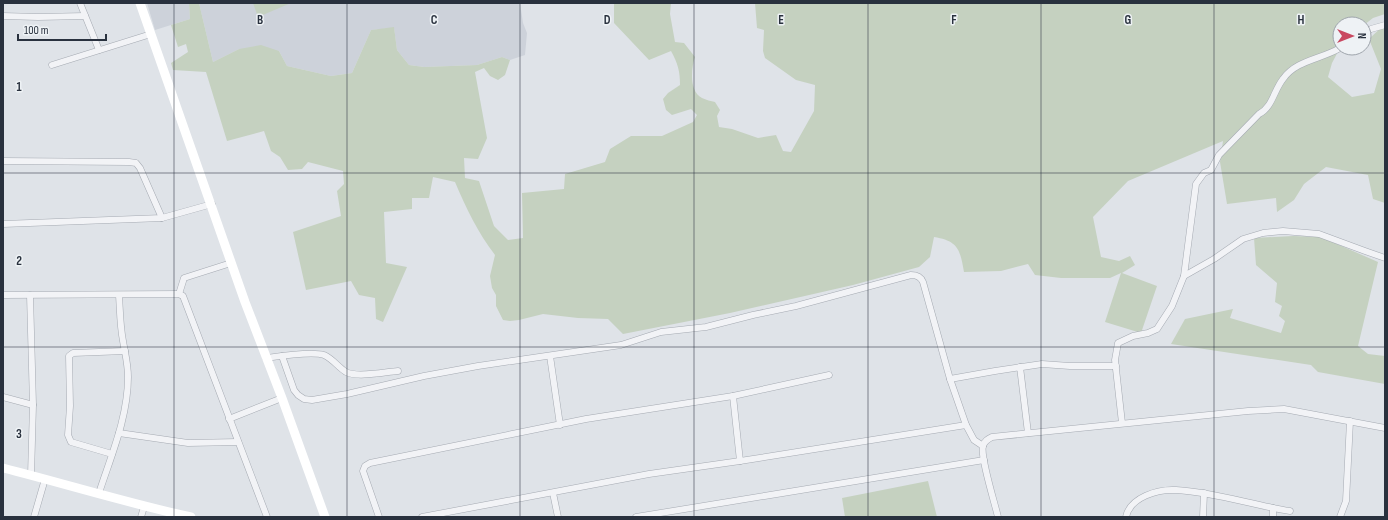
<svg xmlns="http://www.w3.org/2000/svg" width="1388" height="520" viewBox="0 0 1388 520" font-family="'Sofia Sans Condensed',sans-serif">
  <rect width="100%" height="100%" fill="#dfe3e8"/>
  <!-- built -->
  <g fill="#cdd2da">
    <path d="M147,3H189L190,19L155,30Z"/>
    <path d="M199,3H520L523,23L527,33L525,55L510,60L502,57L477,65L424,67L409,65L397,50L394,28L371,30L352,73L331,76L287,66L279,51L239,49L213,62Z"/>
  </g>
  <!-- green -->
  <g fill="#c5d1c0">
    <path d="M189,3H199L213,62L239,49L261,45L279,51L287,66L331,76L352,73L371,30L394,27L397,50L409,65L424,67L477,65L502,57L510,60L505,75L498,80L490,76L484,68L475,72L487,138L478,159L464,158L465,178L479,181L494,226L508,240L523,238L522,193L564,189L565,174L605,162L610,149L631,136H662L693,122L697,115L691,109L672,115L666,110L663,99L668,93L680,85C680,71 678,64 671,51L649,60L614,23V3H671L670,14L675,42L684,43L695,57C691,69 689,91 702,98C706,100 711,101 715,102L720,110L717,116L719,127L732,129L758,138L776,135L783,151L791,152L814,111L815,85L796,80L765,58L763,51L764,30L757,28L755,3H1385V14L1373,18L1364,25L1340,24V48L1332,63L1328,77L1352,97L1374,93L1381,69L1369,39L1385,24V203L1373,199L1368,175L1326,167L1304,184L1294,200L1277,212L1276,198L1227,204L1220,162L1223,141L1128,181L1093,217L1101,257L1119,261L1130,256L1135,265L1122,273L1157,286L1141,333L1105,322L1121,273L1110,278H1061L1035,275L1028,264L1001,271L964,272C960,249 958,241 934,237L930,257L919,267L853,285L730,313L623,334L608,319L578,318L543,314L519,320L510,321L503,320L496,306V295L492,288L490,276L495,255C478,233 466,208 455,182L433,177L429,198H412V209L384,212L386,263L407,267L383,322L376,319L375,298L359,295L351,281L306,290L293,232L341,216L337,191L344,184L343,171L308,162L302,169L288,170L280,157L271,151L264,131L227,141L206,72L173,70L171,63L188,52L186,44L178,47L171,25L190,19Z"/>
    <path d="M253,3H291L258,17Z"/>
    <path d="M1293,236L1321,237L1378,262L1358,346L1368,354L1385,356V384L1318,372L1311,365L1171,344L1185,319L1233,309L1230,318L1281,333L1285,321L1279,316L1282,306L1275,302L1277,283L1256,265L1254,238Z"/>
    <path d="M928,481L937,517H845L842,498Z"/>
  </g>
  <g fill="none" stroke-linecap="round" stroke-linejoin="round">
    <defs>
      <g id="street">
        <path d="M80,3L99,50"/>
        <path d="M3,16L38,17L85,16"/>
        <path d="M1364,33L1371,29L1385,25"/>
        <path d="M52,65L151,34"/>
        <path d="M3,161L129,162L136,163L140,168L162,218"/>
        <path d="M3,224L162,218L212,204"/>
        <path d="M1184,276L1196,184L1204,173L1211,170L1219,155L1259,114C1272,108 1274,90 1283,79C1296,60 1322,59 1340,48"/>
        <path d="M179,294L184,278L231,263"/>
        <path d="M3,295L179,294L183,296L267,517"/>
        <path d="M30,295L33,405L31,475"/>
        <path d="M282,356L294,390L298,395L304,399L312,400L347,394L424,376L478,366L621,345L661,332L706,327L753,315L796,306L911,275C917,275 921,277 923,282L950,379L966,425L974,440L983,446"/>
        <path d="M550,356L560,425"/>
        <path d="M266,358C280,356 312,351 324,355C333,359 338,367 346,372C357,378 385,372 398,371"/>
        <path d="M1020,367L1028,433"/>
        <path d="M950,379L995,371L1042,364L1070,366H1116"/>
        <path d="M733,396L740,461"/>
        <path d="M3,397L33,405"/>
        <path d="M229,419L282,398"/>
        <path d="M1122,423L1115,360L1118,343L1133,336L1148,333L1157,329L1172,306L1184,276L1214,259L1243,239L1263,233L1283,231L1319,234L1365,251L1385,258"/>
        <path d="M119,433L188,443L238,442"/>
        <path d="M112,454L71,442L68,435L70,406L69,356L73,353L125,351"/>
        <path d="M99,493C111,456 128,417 128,377C128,364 125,353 123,341C120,326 120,310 119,295"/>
        <path d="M553,493L558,517"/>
        <path d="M1273,508V517"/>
        <path d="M34,517L45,479"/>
        <path d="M141,517L144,507"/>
        <path d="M379,517L363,471L365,466L370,463L586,419L733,396L829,375"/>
        <path d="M422,517L649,474L740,461L966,425"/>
        <path d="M636,517L984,460"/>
        <path d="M998,517C995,504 980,456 983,446C984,441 988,439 992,437L1248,411L1284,409L1385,428"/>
        <path d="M1126,517C1130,497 1158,489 1176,490C1214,492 1252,505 1290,511"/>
        <path d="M1203,517L1204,493"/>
        <path d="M1340,517L1346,501L1350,421"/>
      </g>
    </defs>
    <!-- street casing -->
    <use href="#street" stroke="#a5aab2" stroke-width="7"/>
    <!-- street -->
    <use href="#street" stroke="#f2f3f6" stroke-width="6"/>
    <!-- secondary -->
    <g stroke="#fff" stroke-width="9">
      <path d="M140,3L245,302L282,398L325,517"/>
      <path d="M3,468C66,484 127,503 191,517"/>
    </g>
  </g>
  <!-- grid -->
  <path fill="none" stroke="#29313e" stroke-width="1" stroke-opacity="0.55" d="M174,3V517M347,3V517M520,3V517M694,3V517M868,3V517M1041,3V517M1214,3V517M3,173H1385M3,347H1385"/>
  <g font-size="13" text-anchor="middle" font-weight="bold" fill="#29313e" stroke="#eef2f5" stroke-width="3" stroke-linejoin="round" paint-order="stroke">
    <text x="260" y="24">B</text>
    <text x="434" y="24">C</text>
    <text x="607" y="24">D</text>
    <text x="781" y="24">E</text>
    <text x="954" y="24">F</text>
    <text x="1128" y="24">G</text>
    <text x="1301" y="24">H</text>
    <text x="19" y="91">1</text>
    <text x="19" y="265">2</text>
    <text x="19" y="438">3</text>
  </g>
  <!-- border -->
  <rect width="1388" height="520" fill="none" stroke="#29313e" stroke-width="8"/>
  <!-- north arrow -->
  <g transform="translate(1352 36) rotate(90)"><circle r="19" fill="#eef2f5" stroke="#9fa5ac"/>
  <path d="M0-3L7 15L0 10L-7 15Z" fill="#c94860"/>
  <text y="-6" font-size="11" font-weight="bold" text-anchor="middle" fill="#29313e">N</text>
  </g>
  <!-- scale -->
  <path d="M18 34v6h88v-6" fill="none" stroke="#29313e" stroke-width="2"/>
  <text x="24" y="34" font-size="12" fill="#29313e" stroke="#eef2f5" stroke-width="3" paint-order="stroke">100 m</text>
</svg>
